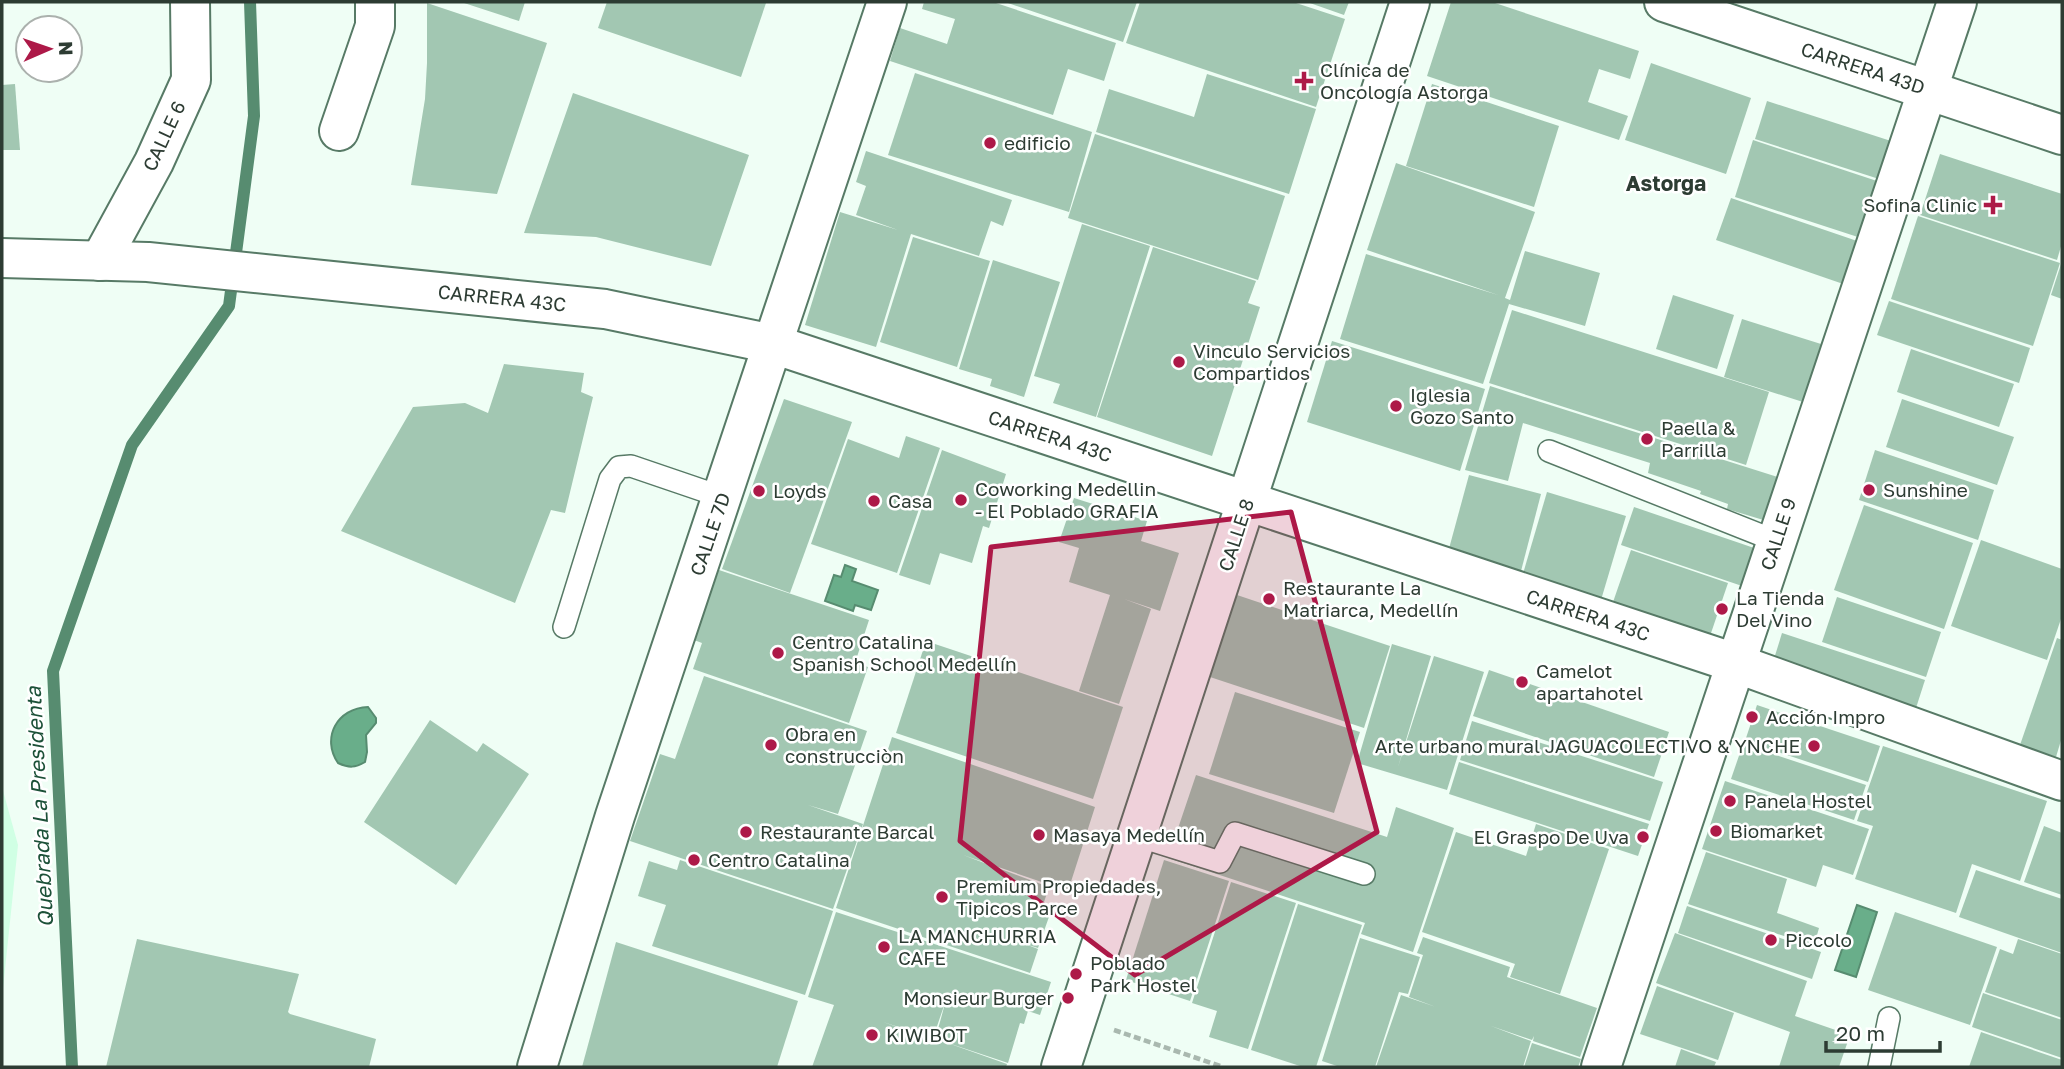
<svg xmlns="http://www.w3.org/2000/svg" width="2064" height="1069" viewBox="0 0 2064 1069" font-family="'Golos Text',sans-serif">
  <rect width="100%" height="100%" fill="#effef5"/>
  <!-- built -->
  <path fill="#d0ffe4" d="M2,787L18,845L2,998Z"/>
  <!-- water -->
  <g fill="#69ae8a" stroke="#578c70" stroke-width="2">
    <path d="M845,565L856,569L852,581L878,590L871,610L855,605L853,611L825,601L834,575L841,577Z"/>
    <path d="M368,707L376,718V723L366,735L367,752L365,762C355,768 349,768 338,763C321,738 337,708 368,707Z"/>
    <path d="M1857,905L1877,912L1856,977L1835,970Z"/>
  </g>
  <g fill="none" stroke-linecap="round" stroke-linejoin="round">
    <!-- stream -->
    <path stroke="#578c70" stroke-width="12" d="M72,1067L53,671L132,445L229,306L254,116L250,2"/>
  </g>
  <!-- building -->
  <g fill="#a2c7b2" fill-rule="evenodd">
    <path d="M461,2H525L519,21Z"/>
    <path d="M607,2H762L766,3L741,77L598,28Z"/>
    <path d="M924,2H993L1116,43L1104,81L1068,69L1053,115L890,61L900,28L947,44L955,19L922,9Z"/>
    <path d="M1005,2H1137L1123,42Z"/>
    <path d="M1140,2H1293L1345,19L1316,107L1126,43Z"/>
    <path d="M1307,2H1349L1344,15Z"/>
    <path d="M1451,2H1492L1639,51L1630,79L1599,69L1588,102L1628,116L1619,140L1427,76Z"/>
    <path d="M427,3L547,43L497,194L411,185L425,99L427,63Z"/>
    <path d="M1651,63L1751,98L1726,174L1625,140Z"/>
    <path d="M915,73L1092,132L1069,212L888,155Z"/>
    <path d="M1207,74L1316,109L1289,194L1096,132L1109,89L1194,117Z"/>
    <path d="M15,84L20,150H2V85Z"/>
    <path d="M1432,84L1559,126L1534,207L1406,166Z"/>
    <path d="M573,93L749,155L711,266L596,237L524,233Z"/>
    <path d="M1767,101L1891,141L1879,179L1755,139Z"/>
    <path d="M1095,134L1285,196L1258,280L1068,218Z"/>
    <path d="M1753,140L1883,183L1864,239L1735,197Z"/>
    <path d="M866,151L1012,200L1003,226L991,221L979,256L911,234L876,347L805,325L840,212L898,230L856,215L866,186L856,182Z"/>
    <path d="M1940,154L2062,194V243L2057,260L1920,215Z"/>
    <path d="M1396,163L1535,212L1505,298L1510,300L1525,251L1600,273L1585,326L1509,304L1483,384L1340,339L1366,254L1498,295L1367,250Z"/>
    <path d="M1731,198L1863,243L1849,286L1716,240Z"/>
    <path d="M1918,216L2060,263L2033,346L1891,299Z"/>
    <path d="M1082,224L1150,246L1096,417L1053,403L1060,384L1034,376Z"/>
    <path d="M913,237L990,261L957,367L880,342Z"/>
    <path d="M1153,247L1256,281L1248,303L1260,307L1212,456L1097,417Z"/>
    <path d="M993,260L1060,282L1024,397L990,386L992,379L959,369Z"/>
    <path d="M2062,261V299L2051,295Z"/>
    <path d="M1673,295L1734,315L1717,369L1656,349Z"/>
    <path d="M1889,301L2030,348L2019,383L1877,335Z"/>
    <path d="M1512,310L1769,392L1746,465L1489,383Z"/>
    <path d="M1742,319L1821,344L1803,402L1724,377Z"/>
    <path d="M1332,341L1485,389L1460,471L1307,422Z"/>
    <path d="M1911,349L2014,384L1999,427L1897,392Z"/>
    <path d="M504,364L584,373L581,392L593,397L565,513L551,510L515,603L341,531L413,407L465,403L488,413Z"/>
    <path d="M1490,386L1784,479L1770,522L1727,509L1728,504L1700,494L1701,491L1648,473L1650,463L1523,423L1508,481L1465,470Z"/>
    <path d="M784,399L852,422L790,593L722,569Z"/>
    <path d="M1902,399L2014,437L1997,485L1886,447Z"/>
    <path d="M906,436L940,448L897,573L811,544L848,439L899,458Z"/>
    <path d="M942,450L1006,474L989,528L983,526L972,563L940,553L930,585L899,575Z"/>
    <path d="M1875,450L1994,490L1978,540L1859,500Z"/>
    <path d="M1469,475L1541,494L1520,575L1447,556Z"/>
    <path d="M1547,492L1626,516L1601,600L1522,577Z"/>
    <path d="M1074,498L1147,521L1141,541L1179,553L1160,611L1124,599L1151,609L1119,704L1079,691L1110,595L1069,582L1079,548L1059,542Z"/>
    <path d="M1864,505L1973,543L1944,629L1834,590Z"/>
    <path d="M1634,507L1760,550L1748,588L1621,545Z"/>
    <path d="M1981,540L2062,569V616L2047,660L1951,626Z"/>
    <path d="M1631,550L1728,583L1709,639L1612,605Z"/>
    <path d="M719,570L869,620L855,663L868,667L849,723L693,669L702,643L694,640Z"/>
    <path d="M1237,595L1390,646L1364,728L1210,677Z"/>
    <path d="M1837,597L1941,632L1926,677L1822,642Z"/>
    <path d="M1782,633L1925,680L1916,708L1773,662Z"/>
    <path d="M2057,638L2062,640V737L2056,757L2020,745Z"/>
    <path d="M926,641L1123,707L1093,799L896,733Z"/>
    <path d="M1392,644L1431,656L1398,767L1434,656L1484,672L1447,790L1357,763Z"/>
    <path d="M1489,670L1669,732L1654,777L1473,716Z"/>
    <path d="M704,676L867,731L838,814L808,805L863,824L833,909L630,841L660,754L675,759Z"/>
    <path d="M1235,692L1360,732L1334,813L1209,774Z"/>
    <path d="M1757,705L1880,746L1868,782L1745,741Z"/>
    <path d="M430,720L477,752L483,743L529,774L456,885L364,822Z"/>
    <path d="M1472,721L1663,782L1650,821L1460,760Z"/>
    <path d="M892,737L1095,807L1068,891L963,855L1049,887L1041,911L1050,914L1038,948L1025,944L1038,949L1030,973L836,908Z"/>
    <path d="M1743,744L1866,785L1854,820L1731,779Z"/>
    <path d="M1883,746L2047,801L2020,881L1972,864L1956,913L1855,879L1873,826L1857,821Z"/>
    <path d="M1459,762L1649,824L1638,856L1449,794Z"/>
    <path d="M1196,775L1387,837L1396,807L1454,828L1413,952L1361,934L1365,923L1168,858Z"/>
    <path d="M1725,781L1869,829L1853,875L1823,865L1816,887L1702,849Z"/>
    <path d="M1536,824L1609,849L1560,994L1510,977L1515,964L1422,932L1456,832L1526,856Z"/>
    <path d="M2044,826L2062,833V895L2024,882Z"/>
    <path d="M1706,852L1787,879L1777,913L1819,928L1814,946L1688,904Z"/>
    <path d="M680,860L833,911L805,995L652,946L666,905L638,896L649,861L677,870Z"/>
    <path d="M1164,860L1229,881L1190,1001L1126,980Z"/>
    <path d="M1976,870L2062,899V953L1959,917Z"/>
    <path d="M1231,882L1296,903L1248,1049L1209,1037L1217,1011L1192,1003Z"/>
    <path d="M1298,904L1362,925L1316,1067H1303L1251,1050Z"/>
    <path d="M1687,906L1821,952L1812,979L1678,933Z"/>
    <path d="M836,912L1051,982L1040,1015L1028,1011L1024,1024L1020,1023L1008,1063L942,1041L1007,1064L1006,1067H812L834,1005L808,997ZM946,1000L935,1040L883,1022L933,1038Z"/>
    <path d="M1895,912L1997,947L1970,1025L1868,990Z"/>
    <path d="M1675,933L1807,981L1795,1016L1850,1035L1839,1067H1779L1790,1032L1656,983Z"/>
    <path d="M1423,937L1510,967L1507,977L1597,1008L1580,1057L1533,1041L1534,1036L1532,1040L1491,1026L1531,1041L1523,1067H1376L1401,995L1436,1007L1409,997L1423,955L1417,953Z"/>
    <path d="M1360,938L1420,957L1408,994L1399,992L1375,1067H1340L1322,1061Z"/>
    <path d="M137,939L299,974L288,1012L290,1014L376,1039L369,1067H106Z"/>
    <path d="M2018,939L2062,954V1018L1985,992L2000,949L2013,954Z"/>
    <path d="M616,942L798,1001L777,1067H582Z"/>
    <path d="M1657,986L1734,1013L1718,1060L1640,1034Z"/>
    <path d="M1983,993L2062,1020V1058L1972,1027Z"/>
    <path d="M1981,1032L2062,1060V1067H1969Z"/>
    <path d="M1532,1043L1581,1059L1578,1067H1524Z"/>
    <path d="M1681,1049L1716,1062L1714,1067H1675Z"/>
  </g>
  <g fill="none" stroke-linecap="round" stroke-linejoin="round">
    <defs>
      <g id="lane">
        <path d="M1549,451L1776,541"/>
        <path d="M564,627L610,479L619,467L631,466L722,497"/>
        <path d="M1137,836L1220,862L1235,833L1364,874"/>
        <path d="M1879,1067L1889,1018"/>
      </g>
      <g id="street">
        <path d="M1664,2L2062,135"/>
        <path d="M339,131L375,26V2"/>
        <path d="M2,258L148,262L605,309L773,344L1735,663L2062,781"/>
        <path d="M100,261L154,162L191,80L190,2"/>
        <path d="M537,1067L615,816L887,2"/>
        <path d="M1061,1067L1410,2"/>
        <path d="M1601,1067L1957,2"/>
      </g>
    </defs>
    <!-- lane casing -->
    <use href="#lane" stroke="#577a66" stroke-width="24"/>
    <!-- street casing -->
    <use href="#street" stroke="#577a66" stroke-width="42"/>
    <!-- path -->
    <path stroke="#a9b8af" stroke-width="4.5" stroke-dasharray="7 3.5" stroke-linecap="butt" d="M1114,1030L1223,1067"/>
    <!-- lane -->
    <use href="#lane" stroke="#fff" stroke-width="21"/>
    <!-- street -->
    <use href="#street" stroke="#fff" stroke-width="38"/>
  </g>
  <!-- marked area -->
  <path fill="#ad1948" fill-opacity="0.2" stroke="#ad1948" stroke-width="5" stroke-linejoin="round" d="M1291,512L1377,832L1135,975L960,841L991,547Z"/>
  <!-- markers -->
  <g fill="#ad1948" stroke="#fff" stroke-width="2.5">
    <path d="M1300.5 70.5h7v7h7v7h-7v7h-7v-7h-7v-7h7z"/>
    <circle cx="990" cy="143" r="7"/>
    <path d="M1989.5 194.5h7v7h7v7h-7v7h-7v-7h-7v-7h7z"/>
    <circle cx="1179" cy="362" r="7"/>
    <circle cx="1396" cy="406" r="7"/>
    <circle cx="1647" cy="439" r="7"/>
    <circle cx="1869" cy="490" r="7"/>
    <circle cx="759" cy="491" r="7"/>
    <circle cx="961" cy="500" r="7"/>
    <circle cx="874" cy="501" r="7"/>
    <circle cx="1269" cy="599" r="7"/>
    <circle cx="1722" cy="609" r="7"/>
    <circle cx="778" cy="653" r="7"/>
    <circle cx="1522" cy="682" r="7"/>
    <circle cx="1752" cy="717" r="7"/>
    <circle cx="771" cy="745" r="7"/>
    <circle cx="1814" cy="746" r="7"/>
    <circle cx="1730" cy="801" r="7"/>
    <circle cx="1716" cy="831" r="7"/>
    <circle cx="746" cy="832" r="7"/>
    <circle cx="1039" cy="835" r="7"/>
    <circle cx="1643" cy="837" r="7"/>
    <circle cx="694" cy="860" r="7"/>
    <circle cx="942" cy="897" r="7"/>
    <circle cx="1771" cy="940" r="7"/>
    <circle cx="884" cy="947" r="7"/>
    <circle cx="1076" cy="974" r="7"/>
    <circle cx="1068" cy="998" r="7"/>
    <circle cx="872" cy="1035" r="7"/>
  </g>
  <g text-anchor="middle" stroke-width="5" stroke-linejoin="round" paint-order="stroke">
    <!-- street labels -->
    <g font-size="19" fill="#2d3c33" stroke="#fff">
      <text transform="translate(1863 68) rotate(18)" y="7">CARRERA 43D</text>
      <text transform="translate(164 136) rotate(-65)" y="7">CALLE 6</text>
      <text transform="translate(502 298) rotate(6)" y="7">CARRERA 43C</text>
      <text transform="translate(1050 436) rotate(18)" y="7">CARRERA 43C</text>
      <text transform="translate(710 534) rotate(-71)" y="7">CALLE 7D</text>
      <text transform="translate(1778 534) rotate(-72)" y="7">CALLE 9</text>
      <text transform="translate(1236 535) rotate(-72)" y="7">CALLE 8</text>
      <text transform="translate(1588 615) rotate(18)" y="7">CARRERA 43C</text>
    </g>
    <!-- poi labels -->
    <g font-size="19" fill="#2d3c33" stroke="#fff" text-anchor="start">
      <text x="1320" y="77">Clínica de<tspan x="1320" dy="22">Oncología Astorga</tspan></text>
      <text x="1004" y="150">edificio</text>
      <text x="1977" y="212" text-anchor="end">Sofina Clinic</text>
      <text x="1193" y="358">Vinculo Servicios<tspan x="1193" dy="22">Compartidos</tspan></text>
      <text x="1410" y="402">Iglesia<tspan x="1410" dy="22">Gozo Santo</tspan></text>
      <text x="1661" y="435">Paella &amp;<tspan x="1661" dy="22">Parrilla</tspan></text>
      <text x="975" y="496">Coworking Medellin<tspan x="975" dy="22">- El Poblado GRAFIA</tspan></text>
      <text x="1883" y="497">Sunshine</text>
      <text x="773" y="498">Loyds</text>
      <text x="888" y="508">Casa</text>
      <text x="1283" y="595">Restaurante La<tspan x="1283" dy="22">Matriarca, Medellín</tspan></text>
      <text x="1736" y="605">La Tienda<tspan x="1736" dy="22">Del Vino</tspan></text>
      <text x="792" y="649">Centro Catalina<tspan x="792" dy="22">Spanish School Medellín</tspan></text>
      <text x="1536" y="678">Camelot<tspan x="1536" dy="22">apartahotel</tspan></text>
      <text x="1766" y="724">Acción Impro</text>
      <text x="785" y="741">Obra en<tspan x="785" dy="22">construcciòn</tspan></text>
      <text x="1800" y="753" text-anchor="end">Arte urbano mural JAGUACOLECTIVO &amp; YNCHE</text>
      <text x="1744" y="808">Panela Hostel</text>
      <text x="1730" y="838">Biomarket</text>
      <text x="760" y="839">Restaurante Barcal</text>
      <text x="1053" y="842">Masaya Medellín</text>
      <text x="1629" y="844" text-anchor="end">El Graspo De Uva</text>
      <text x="708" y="867">Centro Catalina</text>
      <text x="956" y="893">Premium Propiedades,<tspan x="956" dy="22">Tipicos Parce</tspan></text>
      <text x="898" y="943">LA MANCHURRIA<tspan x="898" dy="22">CAFE</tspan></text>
      <text x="1785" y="947">Piccolo</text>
      <text x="1090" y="970">Poblado<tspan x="1090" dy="22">Park Hostel</tspan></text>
      <text x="1054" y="1005" text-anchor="end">Monsieur Burger</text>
      <text x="886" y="1042">KIWIBOT</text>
    </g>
    <!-- neighbourhood labels -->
    <g font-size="21" font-weight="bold" fill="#2d3c33" stroke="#fff">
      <text x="1666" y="191">Astorga</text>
    </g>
    <!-- water labels -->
    <g font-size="21" font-style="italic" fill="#1c5138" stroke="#fff">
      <text transform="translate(40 807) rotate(-93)" y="7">Quebrada La Presidenta</text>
    </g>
  </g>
  <!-- border -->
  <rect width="2064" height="1069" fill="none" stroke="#2d3c33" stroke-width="7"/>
  <!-- north arrow -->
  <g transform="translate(49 49) rotate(88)"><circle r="33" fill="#ffffff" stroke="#abb1ad" stroke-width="2"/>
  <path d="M0-5L12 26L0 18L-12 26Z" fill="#ad1948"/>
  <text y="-10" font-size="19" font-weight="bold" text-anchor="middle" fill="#2d3c33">N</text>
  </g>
  <!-- scale -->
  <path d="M1826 1041v10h114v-10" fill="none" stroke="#2d3c33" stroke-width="3.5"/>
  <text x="1836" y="1041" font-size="21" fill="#2d3c33" stroke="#ffffff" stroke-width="5" paint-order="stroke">20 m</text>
</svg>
